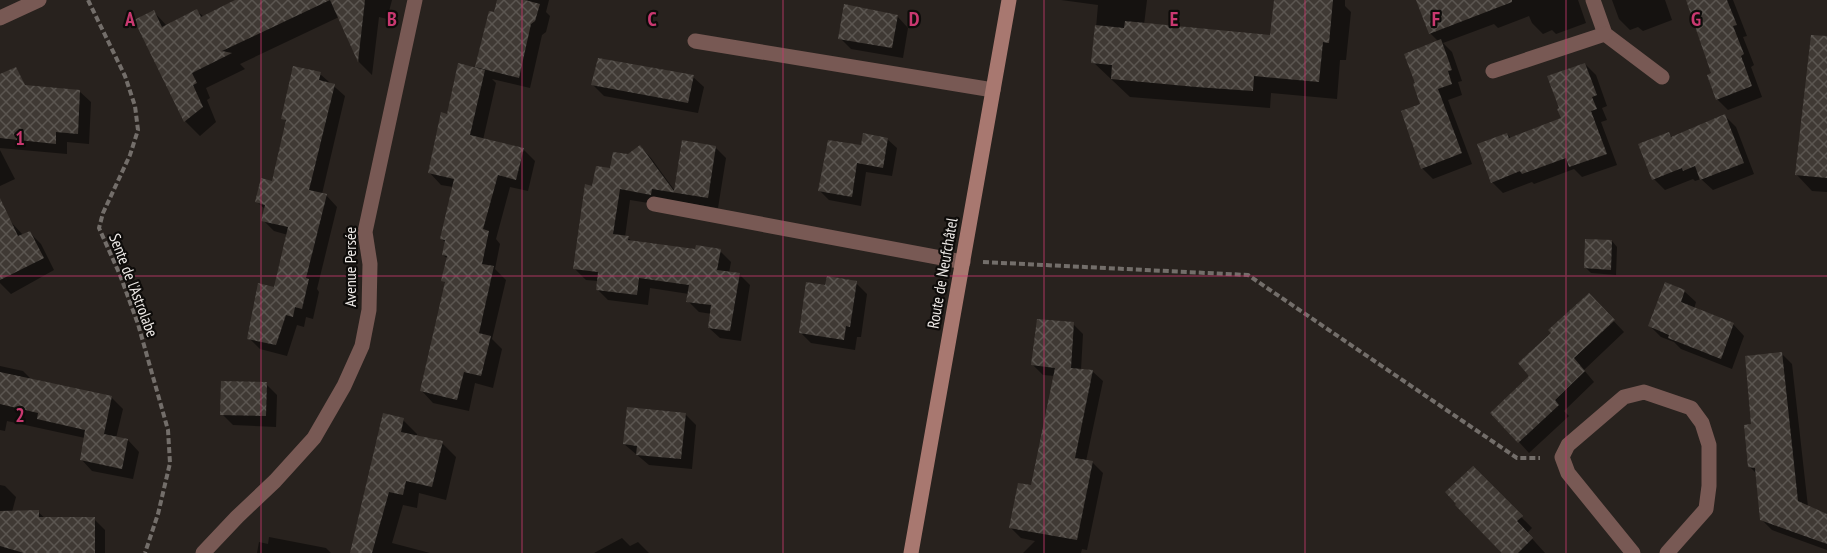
<svg xmlns="http://www.w3.org/2000/svg" width="1827" height="553" viewBox="0 0 1827 553" font-family="'PT Sans Narrow',sans-serif">
  <defs>
    <pattern id="building-cross-hatch" width="8" height="8" patternUnits="userSpaceOnUse" patternTransform="scale(1.5)"><rect width="8" height="8" fill="#3f3934"/><path d="M0 0l8 8M0 8l8-8" fill="none" stroke="#5b5651"/></pattern>
  </defs>
  <rect width="100%" height="100%" fill="#28221e"/>
  <!-- shadow -->
  <g fill="#0007">
    <path d="M239,0H392L387,19L379,17L372,75L359,62L339,17L240,64L245,69L206,88L210,98L207,100L216,122L200,136L185,121L136,20L154,12L167,26L197,11L204,17Z"/>
    <path d="M499,0H549L546,12L550,16L546,32L542,35L530,88L492,79L496,83L483,140L523,149L535,161L528,191L510,187L496,239L500,244L495,269L506,280L492,339L502,349L493,388L475,383L469,411L433,403L421,390L446,284L443,280L448,259L443,255L446,243L441,238L453,187L441,185L429,172L448,116L480,70L476,67Z"/>
    <path d="M1061,0H1147L1144,25L1272,36L1275,0H1345V6L1351,12L1346,60H1340L1337,99L1271,93L1270,108L1130,97L1093,62L1098,5Z"/>
    <path d="M1418,0H1578L1586,23L1556,34L1552,30L1543,34L1532,23L1529,16L1498,28L1494,24L1443,43L1452,52L1462,81L1458,82L1462,95L1448,100L1472,164L1433,179L1422,168V104L1439,42L1430,33Z"/>
    <path d="M1612,0H1665L1672,20L1643,31L1638,27L1630,30L1619,19Z"/>
    <path d="M1688,0H1733L1747,36L1743,37L1754,65L1751,67L1762,97L1728,110L1717,99L1713,74Z"/>
    <path d="M897,16L908,28L903,58L851,49L840,38Z"/>
    <path d="M1827,58V192L1812,191L1797,175Z"/>
    <path d="M1585,64L1596,75L1607,106L1602,108L1607,120L1601,122L1617,165L1582,177L1574,169L1534,184L1532,182L1503,193L1492,182L1507,134L1511,138L1563,119Z"/>
    <path d="M320,74L345,96L322,194L326,195L337,207L317,289L319,292L313,319L306,317L304,327L297,325L287,356L260,349L249,338L275,289L288,235L274,231L263,220L266,210L257,202L273,182L287,122L283,118Z"/>
    <path d="M693,77L704,87L698,113L604,96L593,85Z"/>
    <path d="M79,91L91,102L89,144L67,142V154L0,148V126Z"/>
    <path d="M1725,116L1736,127L1754,174L1713,190L1701,179L1695,181L1693,179L1665,190L1654,179L1668,133L1673,138Z"/>
    <path d="M887,139L897,148L892,176L866,172L861,206L829,200L820,191L862,146Z"/>
    <path d="M640,147L651,158L675,191L715,147L726,158L718,208L663,199L661,205L630,200L625,237L628,238L633,242L696,250L720,251L731,262L729,273L739,274L750,285L741,341L720,338L709,328L712,314L699,312L688,301L689,294L650,288L648,305L608,300L597,289L598,281L586,280L575,269L594,187L612,170Z"/>
    <path d="M0,150L15,179L0,186Z"/>
    <path d="M10,221L23,235L29,232L41,244L54,270L11,294L0,283V223Z"/>
    <path d="M1612,241L1617,247L1616,275L1591,273L1586,268Z"/>
    <path d="M856,283L867,294L861,337H857L855,350L811,343L800,332L826,287Z"/>
    <path d="M1684,291L1696,302L1694,309L1733,324L1744,336L1732,369L1681,349L1674,342L1661,337L1650,326Z"/>
    <path d="M1589,295L1624,332L1584,370L1594,382L1564,411L1569,416L1529,453L1519,442L1531,376Z"/>
    <path d="M1073,324L1083,334L1081,370L1092,371L1103,381L1086,461L1093,463L1103,473L1087,550L1082,549L1081,553H1023L1035,541L1021,538L1011,528L1032,487L1055,376L1043,375L1033,365Z"/>
    <path d="M1782,354L1792,364L1808,507L1827,516V550L1772,530L1761,519L1757,474L1750,467L1752,425Z"/>
    <path d="M0,366L23,371L32,380L112,398L123,409L116,438L128,440L139,452L133,479L92,471L81,459L85,438L7,421L5,431L0,430Z"/>
    <path d="M266,384L277,395L276,427L233,425L222,414Z"/>
    <path d="M685,414L696,425L692,469L649,465L624,444Z"/>
    <path d="M403,420L417,434V437L442,443L456,457L446,500L419,493L417,508L403,505L392,543L430,553H351Z"/>
    <path d="M1473,468L1532,528L1527,533L1545,553H1504L1458,504Z"/>
    <path d="M0,485L5,486L16,497L12,512H38L46,519H94L105,530V553H0Z"/>
    <path d="M269,537L326,548L331,553H257L259,542L268,544Z"/>
    <path d="M622,538L630,546L638,542L649,553H594Z"/>
  </g>
  <!-- building -->
  <g fill="url(#building-cross-hatch)">
    <path d="M235,0H330L222,51L232,53L192,73L197,83L193,85L203,107L184,122L134,20L154,10L162,27L197,9L201,17Z"/>
    <path d="M330,0H365L358,62Z"/>
    <path d="M497,0H525L540,4L535,21L531,24L519,78L475,67L489,11L494,12Z"/>
    <path d="M1274,0H1333L1329,43L1323,42L1319,82L1254,76L1253,91L1196,87L1111,79L1112,65L1091,63L1095,25L1124,28L1125,21L1270,35Z"/>
    <path d="M1416,0H1512V2L1429,34Z"/>
    <path d="M1686,0H1727L1737,25L1733,26L1744,54L1741,56L1752,86L1716,100L1707,75L1711,73Z"/>
    <path d="M844,4L898,15L892,48L838,39Z"/>
    <path d="M1811,35L1827,36V178L1795,175Z"/>
    <path d="M1441,39L1452,70L1448,71L1452,84L1438,89L1462,153L1421,169L1401,111L1420,104L1413,84L1415,83L1404,54Z"/>
    <path d="M598,58L694,75L688,103L591,85Z"/>
    <path d="M458,63L485,70L470,135L524,148L516,180L498,175L483,229L489,231L482,264L494,266L479,333L491,336L481,376L464,372L457,400L420,391L445,282L441,281L447,256L442,255L445,240L440,239L454,179L428,173L441,112L447,114Z"/>
    <path d="M1585,63L1597,95L1592,97L1597,109L1591,111L1607,154L1569,167L1566,158L1522,174L1520,171L1491,183L1477,144L1507,133L1509,138L1561,118L1557,109L1559,108L1547,76Z"/>
    <path d="M293,66L321,72L319,80L335,84L309,190L327,194L306,278L309,279L302,309L295,307L293,317L286,315L276,345L247,339L258,283L274,287L288,227L261,221L265,205L255,202L261,178L272,181L286,120L281,119Z"/>
    <path d="M16,67L25,85L80,90L78,134L56,132V144L0,138V74Z"/>
    <path d="M1725,114L1744,163L1700,180L1695,166L1683,171L1682,168L1652,180L1638,144L1669,132L1671,137Z"/>
    <path d="M863,133L888,138L883,168L857,163L852,197L818,191L828,140L861,145Z"/>
    <path d="M682,140L716,146L708,198L652,189L651,195L620,189L613,234L629,236L628,240L695,249L696,245L721,249L717,270L740,273L730,331L708,328L711,305L686,302L689,285L639,278L637,295L596,290L598,272L573,269L585,184L592,186L596,166L610,168L613,152L628,154L640,145L674,191Z"/>
    <path d="M0,198L18,236L30,231L44,258L0,280Z"/>
    <path d="M1585,239L1612,240L1611,270L1584,268Z"/>
    <path d="M827,276L857,281L850,327L846,326L844,340L799,333L806,282L825,285Z"/>
    <path d="M1665,282L1685,290L1681,302L1734,323L1721,359L1668,338L1669,335L1648,326Z"/>
    <path d="M1589,293L1615,320L1574,358L1585,371L1555,400L1559,405L1518,443L1490,413L1529,376L1518,363L1551,333L1548,330Z"/>
    <path d="M1037,319L1074,322L1071,368L1093,370L1075,458L1093,461L1077,540L1009,528L1018,483L1031,485L1055,368L1031,365Z"/>
    <path d="M1782,352L1798,501L1827,514V544L1760,520L1755,468L1748,467L1744,425L1751,424L1745,356Z"/>
    <path d="M0,372L112,396L104,434L128,439L122,469L80,460L85,430L37,419L38,413L0,404Z"/>
    <path d="M221,381L267,382L266,416L220,415Z"/>
    <path d="M627,407L686,413L681,459L636,455L637,446L623,444Z"/>
    <path d="M383,413L404,418L401,432L443,441L432,487L406,481L403,495L389,492L372,553H350Z"/>
    <path d="M1473,466L1523,516L1517,521L1533,538L1518,553H1502L1455,505L1456,504L1445,492Z"/>
    <path d="M39,510V517H95V553H24L0,546V511Z"/>
  </g>
  <g fill="none" stroke-linecap="round" stroke-linejoin="round">
    <!-- path -->
    <g stroke="#736e6a" stroke-width="4" stroke-dasharray="6 3" stroke-linecap="butt">
      <path d="M88,0L125,76L135,106L138,130L130,155L103,213L99,228L120,275L138,324L168,430L170,463L158,514L145,553"/>
      <path d="M983,262L1248,275L1517,458H1540"/>
    </g>
    <!-- lane -->
    <g stroke="#785954" stroke-width="15">
      <path d="M695,41L993,90"/>
      <path d="M654,204L963,262"/>
    </g>
    <!-- street -->
    <g stroke="#785954" stroke-width="15">
      <path d="M1593,0L1605,34L1662,77"/>
      <path d="M0,18L39,0"/>
      <path d="M1493,71L1605,34"/>
      <path d="M203,553L237,517L275,481L314,438L344,386L362,346L369,310L370,264L365,232L415,0"/>
      <path d="M1633,553L1568,473L1562,457L1568,445L1624,397L1644,392L1691,408L1702,423L1709,445V486L1706,509L1667,553"/>
    </g>
    <!-- secondary -->
    <path stroke="#a87870" stroke-width="15" d="M911,553L1009,0"/>
  </g>
  <!-- grid -->
  <path fill="none" stroke="#c93870" stroke-width="1.5" stroke-opacity="0.55" d="M261,0V553M522,0V553M783,0V553M1044,0V553M1305,0V553M1566,0V553M0,276H1827"/>
  <g text-anchor="middle" stroke-width="4.5" stroke-linejoin="round" paint-order="stroke">
    <!-- street labels -->
    <g font-size="16" fill="#efebe8" stroke="#0e0c0a">
      <text transform="translate(350 267) rotate(-90)" y="6">Avenue Persée</text>
      <text transform="translate(942 273) rotate(-80)" y="6">Route de Neufchâtel</text>
      <text transform="translate(134 285) rotate(69)" y="6">Sente de l'Astrolabe</text>
    </g>
  </g>
  <g font-size="20" text-anchor="middle" font-weight="bold" fill="#c93870" stroke="#0e0c0a" stroke-width="4.5" stroke-linejoin="round" paint-order="stroke">
    <text x="130" y="26">A</text>
    <text x="392" y="26">B</text>
    <text x="652" y="26">C</text>
    <text x="914" y="26">D</text>
    <text x="1174" y="26">E</text>
    <text x="1436" y="26">F</text>
    <text x="1696" y="26">G</text>
    <text x="20" y="145">1</text>
    <text x="20" y="422">2</text>
  </g>
</svg>
